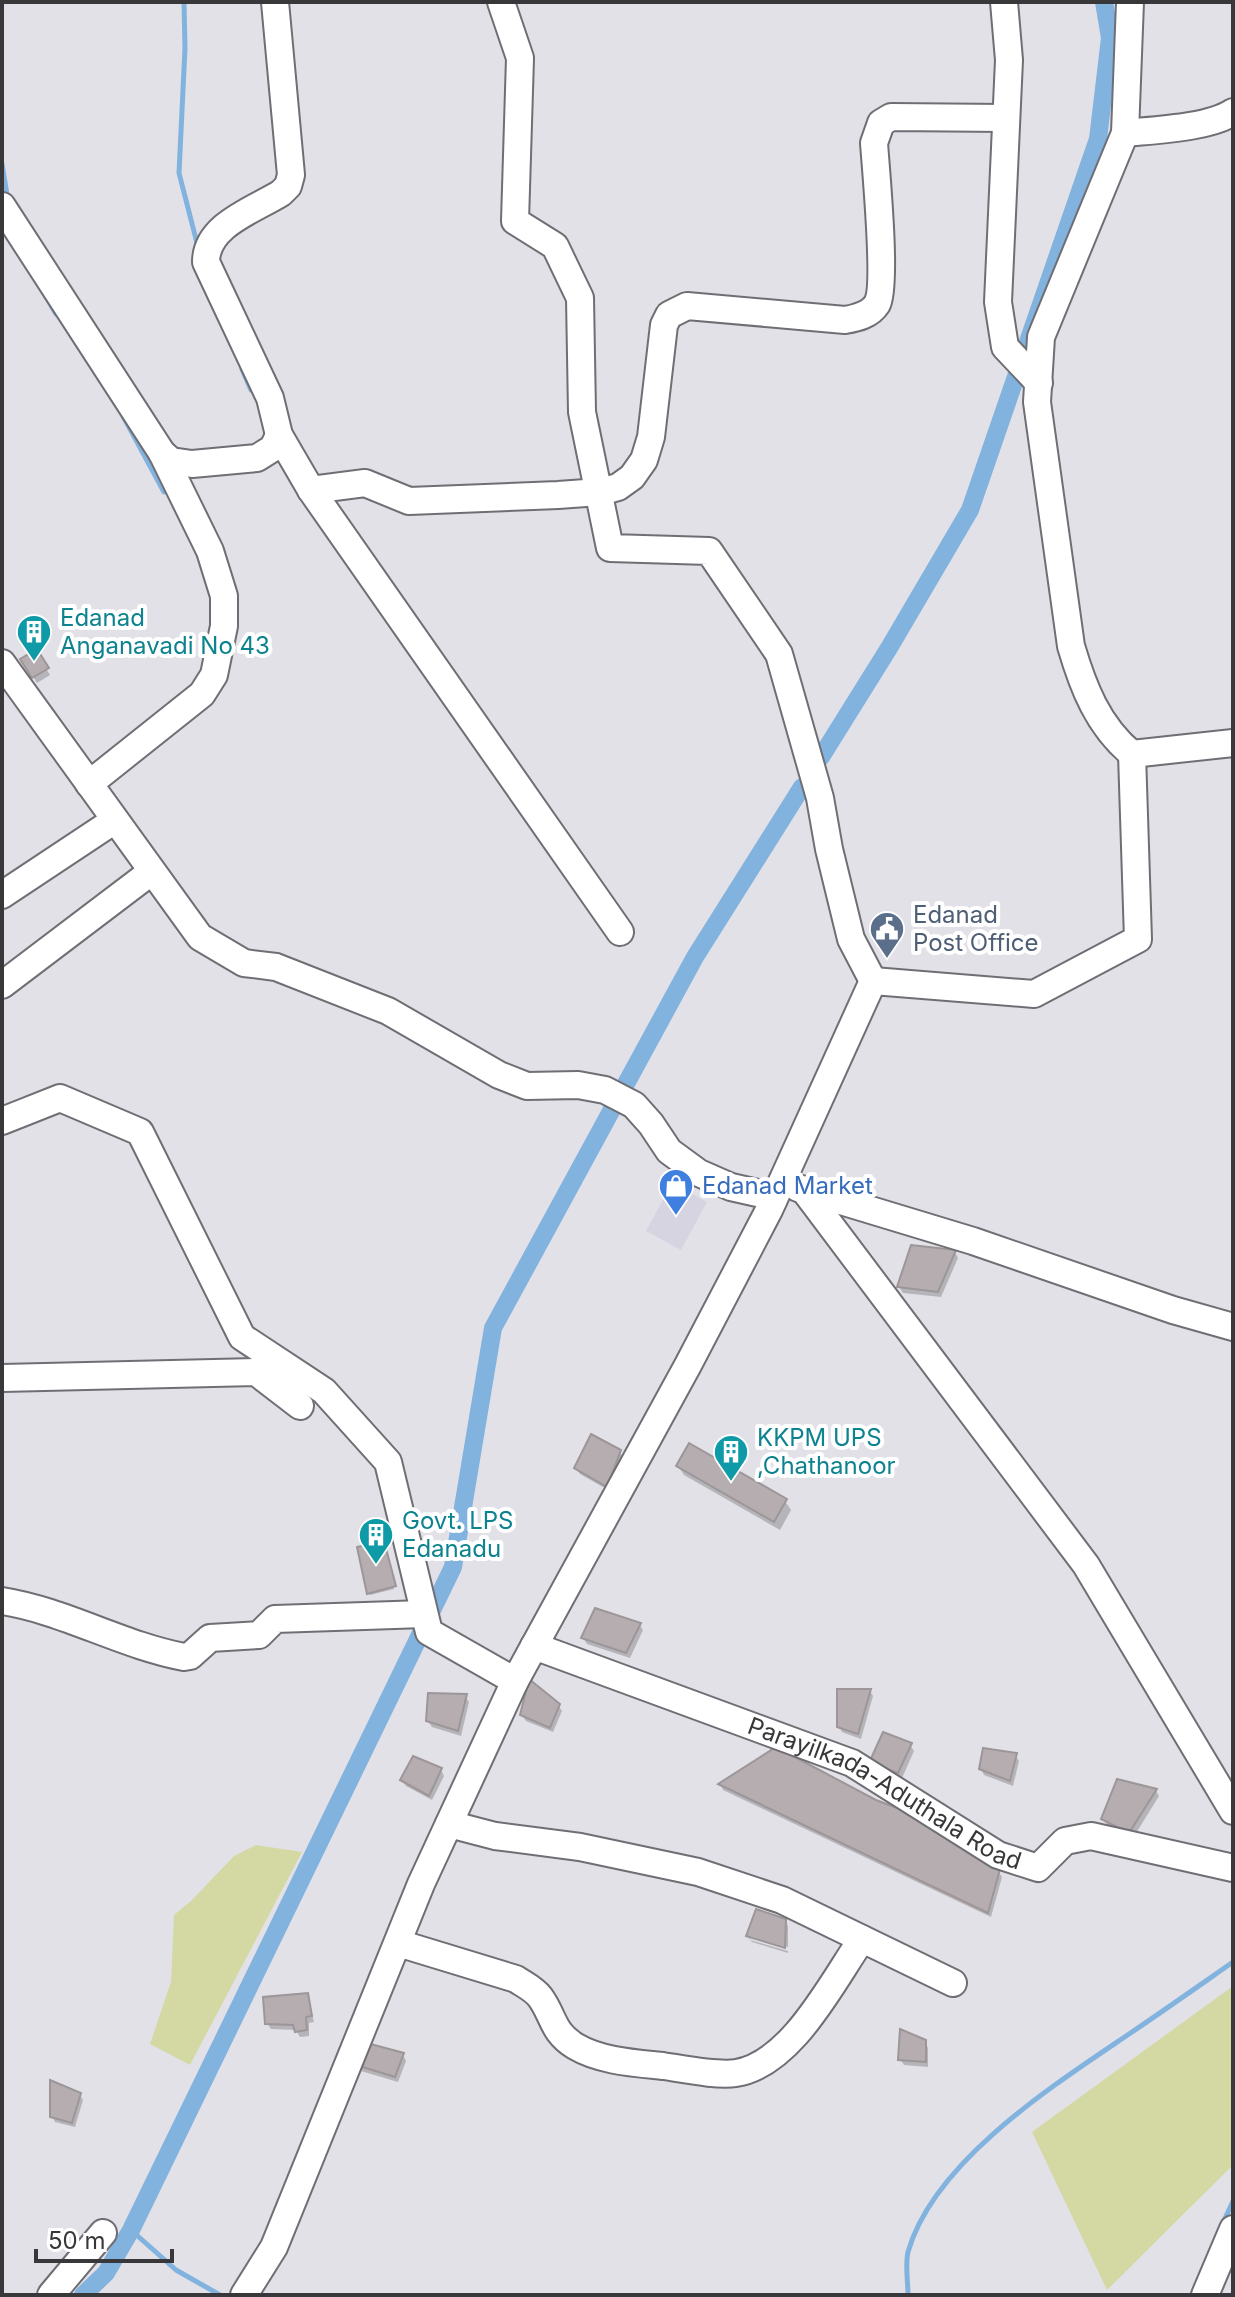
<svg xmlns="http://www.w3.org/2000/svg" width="1235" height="2297" viewBox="0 0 1235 2297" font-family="Inter,sans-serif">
  <rect width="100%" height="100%" fill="#e2e1e8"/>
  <!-- built -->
  <path fill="#d7d4e2" d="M672,1183L707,1202L681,1250L646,1231Z"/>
  <!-- green -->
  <g fill="#d4d9a3">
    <path d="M256,1845L302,1852L190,2065L150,2044L171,1982L174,1915L191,1901L234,1856Z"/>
    <path d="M1233,1986V2165L1107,2290L1032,2132Z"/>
  </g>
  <!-- shadow -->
  <g fill="#0003">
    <path d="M36,652L50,675L37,683L23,660Z"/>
    <path d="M913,1248L955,1252L958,1258L941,1297L903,1293L899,1287Z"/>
    <path d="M620,1452L623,1458L610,1491L580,1474L576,1468Z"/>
    <path d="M678,1466L785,1501L791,1510L780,1530L684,1475Z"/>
    <path d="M382,1543L394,1589L370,1595L369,1593Z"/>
    <path d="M639,1624L643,1630L630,1658L587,1644L583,1638Z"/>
    <path d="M870,1691L873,1696L861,1739L842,1732L839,1726Z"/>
    <path d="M465,1696L469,1702L461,1736L432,1727L428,1721Z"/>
    <path d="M558,1705L562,1711L553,1732L526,1721L522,1715Z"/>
    <path d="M910,1745L914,1751L902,1778L875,1769Z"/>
    <path d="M1015,1755L1019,1761L1013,1786L984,1775L981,1769Z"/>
    <path d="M441,1770L444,1776L432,1800L406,1786L402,1780Z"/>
    <path d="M721,1785L998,1871L1002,1877L991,1917L723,1790Z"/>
    <path d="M1156,1791L1159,1796L1133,1838L1107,1825L1103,1819Z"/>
    <path d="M785,1920L788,1926V1947L750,1935V1940L748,1936Z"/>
    <path d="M750,1940L788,1951V1953L752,1942Z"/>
    <path d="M307,1995L314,2022L309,2023V2036L300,2037L296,2030L271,2029L267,2023Z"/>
    <path d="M925,2042L928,2048V2067L904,2065L900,2059Z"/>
    <path d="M403,2055L406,2061L398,2082L361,2071L358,2065Z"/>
    <path d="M79,2094L83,2100L75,2127L55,2122L52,2116Z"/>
  </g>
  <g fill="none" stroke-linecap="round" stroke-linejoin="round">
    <!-- stream -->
    <g stroke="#82b3de" stroke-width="5">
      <path d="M184,2L185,48L179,173L198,247"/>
      <path d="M2,164L7,195"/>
      <path d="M41,288L56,314"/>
      <path d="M242,369L251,390"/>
      <path d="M123,416L164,492"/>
      <path d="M1223,2223L1233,2201"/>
      <path d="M131,2230L176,2270L220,2295"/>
      <path d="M908,2295C908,2282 905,2265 908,2252C934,2160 1057,2083 1132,2032C1166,2009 1200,1985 1233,1962"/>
    </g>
    <!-- canal -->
    <g stroke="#82b3de" stroke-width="18">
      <path d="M821,757L889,648L970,510L1098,139L1110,38L1104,2"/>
      <path d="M83,2295L106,2273L131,2230L453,1567L493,1328L695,957L802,787"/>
    </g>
  </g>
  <!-- building -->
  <g fill="#b5adb0" stroke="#9d9698" stroke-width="2">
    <path d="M37,649L49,668L32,678L20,659Z"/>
    <path d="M911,1245L956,1250L938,1292L897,1287Z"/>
    <path d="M591,1434L621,1450L607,1487L574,1468Z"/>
    <path d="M689,1443L787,1499L774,1522L676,1466Z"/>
    <path d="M384,1541L396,1586L367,1594L357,1547Z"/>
    <path d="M595,1608L641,1623L626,1653L581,1638Z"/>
    <path d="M529,1679L560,1704L550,1728L520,1715Z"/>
    <path d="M837,1689H871L858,1734L837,1727Z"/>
    <path d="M428,1693L467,1694L458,1731L426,1721Z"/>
    <path d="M883,1732L912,1743L898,1773L869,1763Z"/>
    <path d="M776,1747L876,1800L905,1811L1000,1869L988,1913L718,1784Z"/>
    <path d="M983,1748L1017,1753L1010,1781L979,1769Z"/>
    <path d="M413,1756L442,1768L429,1796L400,1780Z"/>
    <path d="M1117,1779L1157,1789L1129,1833L1101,1819Z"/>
    <path d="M756,1909L786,1919L785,1948L746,1936Z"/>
    <path d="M308,1993L312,2016L306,2017L307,2030L295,2032L293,2025L265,2024L263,1997Z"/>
    <path d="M900,2029L926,2040V2062L898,2060Z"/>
    <path d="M363,2042L404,2053L395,2077L356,2065Z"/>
    <path d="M50,2080L81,2093L72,2123L50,2117Z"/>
  </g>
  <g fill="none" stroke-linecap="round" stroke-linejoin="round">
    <defs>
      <g id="minor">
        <path d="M275,2L291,175L288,186L281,193C254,210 206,225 206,262L270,398L279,435L311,490L620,932"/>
        <path d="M501,2L520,58L515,221L555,246L580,298L582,412L610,548L709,551L779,654L820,798L829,849L851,939L873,981"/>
        <path d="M1004,2L1009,60L998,302L1005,347L1039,383"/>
        <path d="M1130,2L1125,133L1041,337L1037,402L1071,646C1083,687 1098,726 1132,754"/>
        <path d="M1125,133C1154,130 1209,128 1233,112"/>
        <path d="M2,206L162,453L210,551L224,596V626L214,675L202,694L89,784"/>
        <path d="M162,453L171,461L192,464L257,458L273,448L279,435"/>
        <path d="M311,490L365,483L409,501L558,495L600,492L618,487L632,477L644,460L651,437L664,325L669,315L687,306L845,320C857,318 870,315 877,304C887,286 876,171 874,143L881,123L891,117L1006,118"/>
        <path d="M2,663L200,937L244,963L276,967L388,1011L499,1075L527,1086L578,1085L605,1090L634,1105L651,1124L669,1151L699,1173L731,1187L762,1194L773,1201"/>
        <path d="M2,895L115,820"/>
        <path d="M2,985L151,872"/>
        <path d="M2,1121L60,1098L140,1132L242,1337L324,1391L388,1462L429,1632L515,1681"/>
        <path d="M798,1188L973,1241L1173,1310L1233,1327"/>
        <path d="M804,1190L1086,1565L1233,1811"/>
        <path d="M2,1378L256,1372L300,1406"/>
        <path d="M2,1601C65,1611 121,1645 184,1657L190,1656L210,1638L259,1635L275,1619L424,1614"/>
        <path id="s1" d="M534,1646L852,1763L998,1855L1038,1868L1065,1841L1091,1836L1233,1868"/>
        <path d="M449,1824L495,1836L580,1847L698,1872L782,1900L953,1983"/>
        <path d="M398,1943L516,1979C525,1985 534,1989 540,1997C554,2016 552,2032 575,2046C600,2061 634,2063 663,2066C684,2069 717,2076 736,2073C792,2064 832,1982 862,1939"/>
        <path d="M51,2295L103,2233"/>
        <path d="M244,2295L274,2247L421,1884L515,1681L688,1365L769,1210L873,981L1034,994L1138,939L1132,754L1233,743"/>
        <path d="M1205,2295L1233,2229"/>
      </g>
    </defs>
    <!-- minor casing -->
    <use href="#minor" stroke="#6f6e74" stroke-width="30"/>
    <!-- minor -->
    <use href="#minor" stroke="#fff" stroke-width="26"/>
  </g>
  <!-- icons -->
  <defs>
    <symbol id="building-pin" viewBox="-11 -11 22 30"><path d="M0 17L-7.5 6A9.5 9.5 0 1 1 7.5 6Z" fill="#0f9aa8" stroke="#fff"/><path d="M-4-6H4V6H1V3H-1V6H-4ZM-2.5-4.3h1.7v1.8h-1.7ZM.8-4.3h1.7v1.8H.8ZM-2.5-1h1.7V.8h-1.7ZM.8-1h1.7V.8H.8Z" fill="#fff"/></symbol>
    <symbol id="civic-pin" viewBox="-11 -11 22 30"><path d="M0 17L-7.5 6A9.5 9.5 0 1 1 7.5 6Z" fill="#5c6f8a" stroke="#fff"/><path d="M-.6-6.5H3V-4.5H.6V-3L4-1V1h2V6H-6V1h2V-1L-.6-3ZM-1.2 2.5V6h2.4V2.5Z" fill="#fff"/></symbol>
    <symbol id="shop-pin" viewBox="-11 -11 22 30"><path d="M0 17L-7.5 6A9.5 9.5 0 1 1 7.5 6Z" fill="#3f7fe0" stroke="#fff"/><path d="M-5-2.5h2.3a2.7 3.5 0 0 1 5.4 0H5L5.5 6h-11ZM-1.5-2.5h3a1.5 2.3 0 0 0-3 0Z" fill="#fff"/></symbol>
  </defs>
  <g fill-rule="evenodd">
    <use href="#building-pin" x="14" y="612" width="40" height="54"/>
    <use href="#civic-pin" x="867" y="909" width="40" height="54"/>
    <use href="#shop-pin" x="656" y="1166" width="40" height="54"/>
    <use href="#building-pin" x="711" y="1432" width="40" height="54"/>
    <use href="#building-pin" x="356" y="1515" width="40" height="54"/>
  </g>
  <g text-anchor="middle" stroke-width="8" stroke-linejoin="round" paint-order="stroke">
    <!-- culture labels -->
    <g font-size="24" fill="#0d838f" stroke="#fff" text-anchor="start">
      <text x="60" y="626">Edanad<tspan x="60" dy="28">Anganavadi No 43</tspan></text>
      <text x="757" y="1446">KKPM UPS<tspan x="757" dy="28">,Chathanoor</tspan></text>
      <text x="402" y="1529">Govt. LPS<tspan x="402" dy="28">Edanadu</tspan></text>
    </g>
    <!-- service labels -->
    <g font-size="24" fill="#4e5e75" stroke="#fff" text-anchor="start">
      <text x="913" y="923">Edanad<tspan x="913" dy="28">Post Office</tspan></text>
    </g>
    <!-- shop labels -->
    <g font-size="24" fill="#366cbe" stroke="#fff" text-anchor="start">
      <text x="702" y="1194">Edanad Market</text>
    </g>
    <!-- street labels -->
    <g font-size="24" fill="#38383b" stroke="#fff">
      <text dy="8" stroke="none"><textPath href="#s1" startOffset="382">Parayilkada-Aduthala Road</textPath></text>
    </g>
  </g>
  <!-- border -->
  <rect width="1235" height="2297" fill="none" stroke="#38383b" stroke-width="8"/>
  <!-- scale -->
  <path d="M36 2249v12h136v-12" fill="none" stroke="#38383b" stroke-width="4"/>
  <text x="48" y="2249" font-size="24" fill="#38383b" stroke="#ffffff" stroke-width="6" paint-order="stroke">50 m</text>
</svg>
